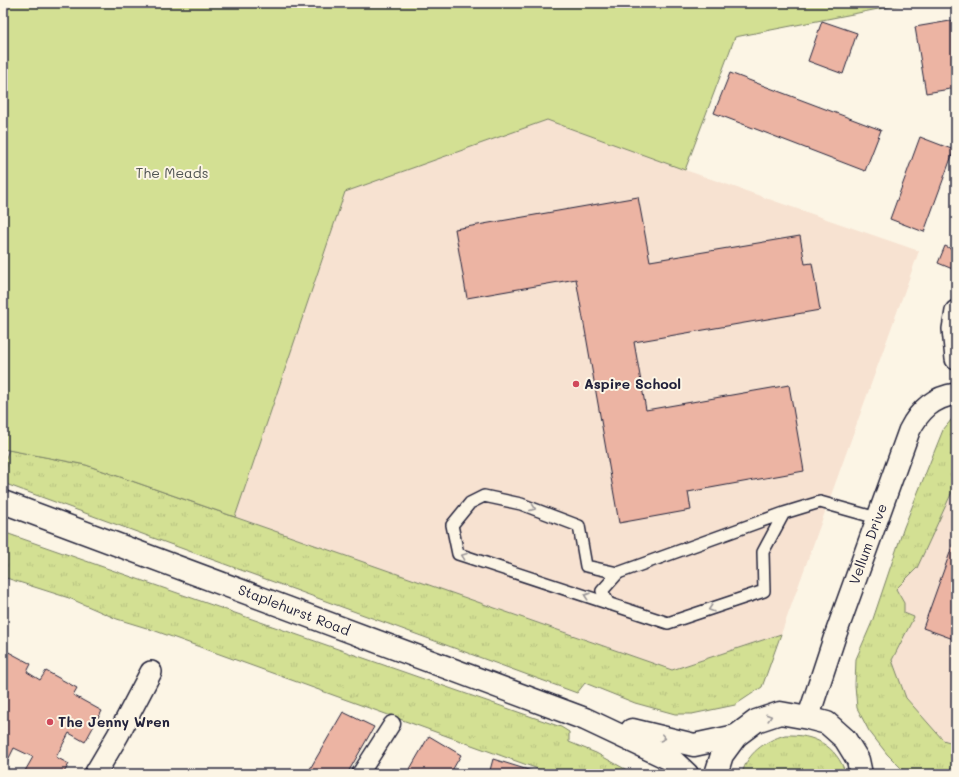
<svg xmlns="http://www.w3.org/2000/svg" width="959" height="777" viewBox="0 0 959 777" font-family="Mali,sans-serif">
  <defs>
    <pattern id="grass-tufts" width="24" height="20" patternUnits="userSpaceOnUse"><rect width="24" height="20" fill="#d3e093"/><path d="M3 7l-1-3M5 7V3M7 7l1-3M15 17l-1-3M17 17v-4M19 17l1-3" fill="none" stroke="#b5c080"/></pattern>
  </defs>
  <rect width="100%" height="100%" fill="#fcf5e5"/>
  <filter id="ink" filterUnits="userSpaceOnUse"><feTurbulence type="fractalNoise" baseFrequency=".025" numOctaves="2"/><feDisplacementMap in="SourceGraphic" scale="8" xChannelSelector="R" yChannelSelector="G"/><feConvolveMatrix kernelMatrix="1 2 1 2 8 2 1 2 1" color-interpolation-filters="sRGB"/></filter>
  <g filter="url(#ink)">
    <!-- built -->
    <g fill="#f7e2d1">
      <path d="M547,120L685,170L919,251L781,634L672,670L235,517L345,192Z"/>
      <path d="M956,481V744L943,740L906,698L892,660L914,617L904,613V603L896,589L917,568L952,492Z"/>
    </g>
    <!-- grass -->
    <g fill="url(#grass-tufts)" stroke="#7a8167">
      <path d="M956,414V481L952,492L917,568L896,589L904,603V613L914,617L892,660L906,698L943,740L956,744V774H907L887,754L869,731L857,708L855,685L856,659L872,622L904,527L943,430Z"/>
      <path d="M9,450L86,465L672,670L781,634L762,687L735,705L692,714H675L635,703L585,683L577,693L3,483V465Z"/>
      <path d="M3,532L561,727L569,732V742L596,753L634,774H552L150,629L117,619L69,598L3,577Z"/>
      <path d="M785,735C814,734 836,745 846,774H742C747,753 765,741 785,735Z"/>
    </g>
    <!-- green -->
    <path fill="#d3e093" stroke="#7a8167" d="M3,3H909L735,37L685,170L547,120L345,192L235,517L86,465L3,449Z"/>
    <!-- building -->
    <g fill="#ecb4a3" stroke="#22223b">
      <path d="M956,20V88L926,93L915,27Z"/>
      <path d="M822,21L857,33L843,74L808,61Z"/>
      <path d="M730,73L881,130L865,171L714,113Z"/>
      <path d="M920,137L954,150L924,232L890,219Z"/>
      <path d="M638,197L650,261L800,236L805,264L812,263L820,310L634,342L646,410L789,385L804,471L688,492L691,510L619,523L576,279L467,298L455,229Z"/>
      <path d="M945,246L956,251V266L955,270L938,263Z"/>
      <path d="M956,536V640L923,628Z"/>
      <path d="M3,649L31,664L27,672L40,680L46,671L77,688L73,695L102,711L85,742L69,733L56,757L69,764L63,774H31L25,771L33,757L14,748L7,762L3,760Z"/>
      <path d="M343,712L374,727L347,774H307Z"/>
      <path d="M429,736L461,755L450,774H407Z"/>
      <path d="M493,759L541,774H489Z"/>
    </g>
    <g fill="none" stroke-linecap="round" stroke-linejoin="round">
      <defs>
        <g id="service">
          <path d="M784,513L618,573L586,566L579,526L521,504L484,496L470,503L452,525L458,554L668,623L764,591L763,552L784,513L820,502L877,518"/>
          <path d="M609,604L602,591L618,573"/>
        </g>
        <path id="pedestrian" d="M360,774L392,724"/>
        <g id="minor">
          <path d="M956,311L953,329L956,359"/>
          <path d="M808,718L834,639L909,431C919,411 933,397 956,394"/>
          <path d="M95,774L118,735L151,672"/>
        </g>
        <g id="secondary">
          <path d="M3,502L585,719L672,760L687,774"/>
          <path d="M632,730L694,745L736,736"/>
          <path d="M716,774L722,755L736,736L756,721L780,713L808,718L827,723L845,739L858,760L861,774"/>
        </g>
      </defs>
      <!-- service casing -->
      <use href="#service" stroke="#22223b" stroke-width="14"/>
      <!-- pedestrian casing -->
      <use href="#pedestrian" stroke="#22223b" stroke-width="19"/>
      <!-- minor casing -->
      <use href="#minor" stroke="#22223b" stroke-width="24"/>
      <!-- secondary casing -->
      <use href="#secondary" stroke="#22223b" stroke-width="25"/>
      <!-- service -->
      <use href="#service" stroke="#fcf5e5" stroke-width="11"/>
      <!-- pedestrian -->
      <use href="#pedestrian" stroke="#fcf5e5" stroke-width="16"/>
      <!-- minor -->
      <use href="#minor" stroke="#fcf5e5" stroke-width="21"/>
      <!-- secondary -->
      <use href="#secondary" stroke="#fcf5e5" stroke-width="22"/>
    </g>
    <!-- one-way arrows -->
    <defs><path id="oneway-chevron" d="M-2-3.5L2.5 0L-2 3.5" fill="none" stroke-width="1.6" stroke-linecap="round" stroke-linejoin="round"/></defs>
    <g stroke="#9a9698">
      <use href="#oneway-chevron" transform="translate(533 508) rotate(21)"/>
      <use href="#oneway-chevron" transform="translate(464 556) rotate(-160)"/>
      <use href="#oneway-chevron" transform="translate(587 596) rotate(-162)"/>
      <use href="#oneway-chevron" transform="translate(711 609) rotate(162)"/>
      <use href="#oneway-chevron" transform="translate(769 717) rotate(-17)"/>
      <use href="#oneway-chevron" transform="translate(663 738) rotate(13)"/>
    </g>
  </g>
  <!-- markers -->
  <g fill="#d1495b" stroke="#fcf5e5" stroke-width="1.5">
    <circle cx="576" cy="384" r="4"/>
    <circle cx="50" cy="722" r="4"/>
  </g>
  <g text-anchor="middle" stroke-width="4" stroke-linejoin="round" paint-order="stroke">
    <!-- park labels -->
    <g font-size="14" fill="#4e5251" stroke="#fcf5e5">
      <text x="172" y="178">The Meads</text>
    </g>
    <!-- poi labels -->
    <g font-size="14" font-weight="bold" fill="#22223b" stroke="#fcf5e5" text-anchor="start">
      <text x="584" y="389">Aspire School</text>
      <text x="58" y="727">The Jenny Wren</text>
    </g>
    <!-- street labels -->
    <g font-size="14" fill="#22223b" stroke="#fcf5e5">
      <text transform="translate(868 544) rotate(-70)" y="5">Vellum Drive</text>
      <text transform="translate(294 610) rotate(21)" y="5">Staplehurst Road</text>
    </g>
  </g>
  <!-- margin -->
  <rect width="959" height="777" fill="none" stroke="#fcf5e5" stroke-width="16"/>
  <rect x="8" y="8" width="943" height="761" fill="none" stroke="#22223b" stroke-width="1.5" filter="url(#ink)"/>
</svg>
